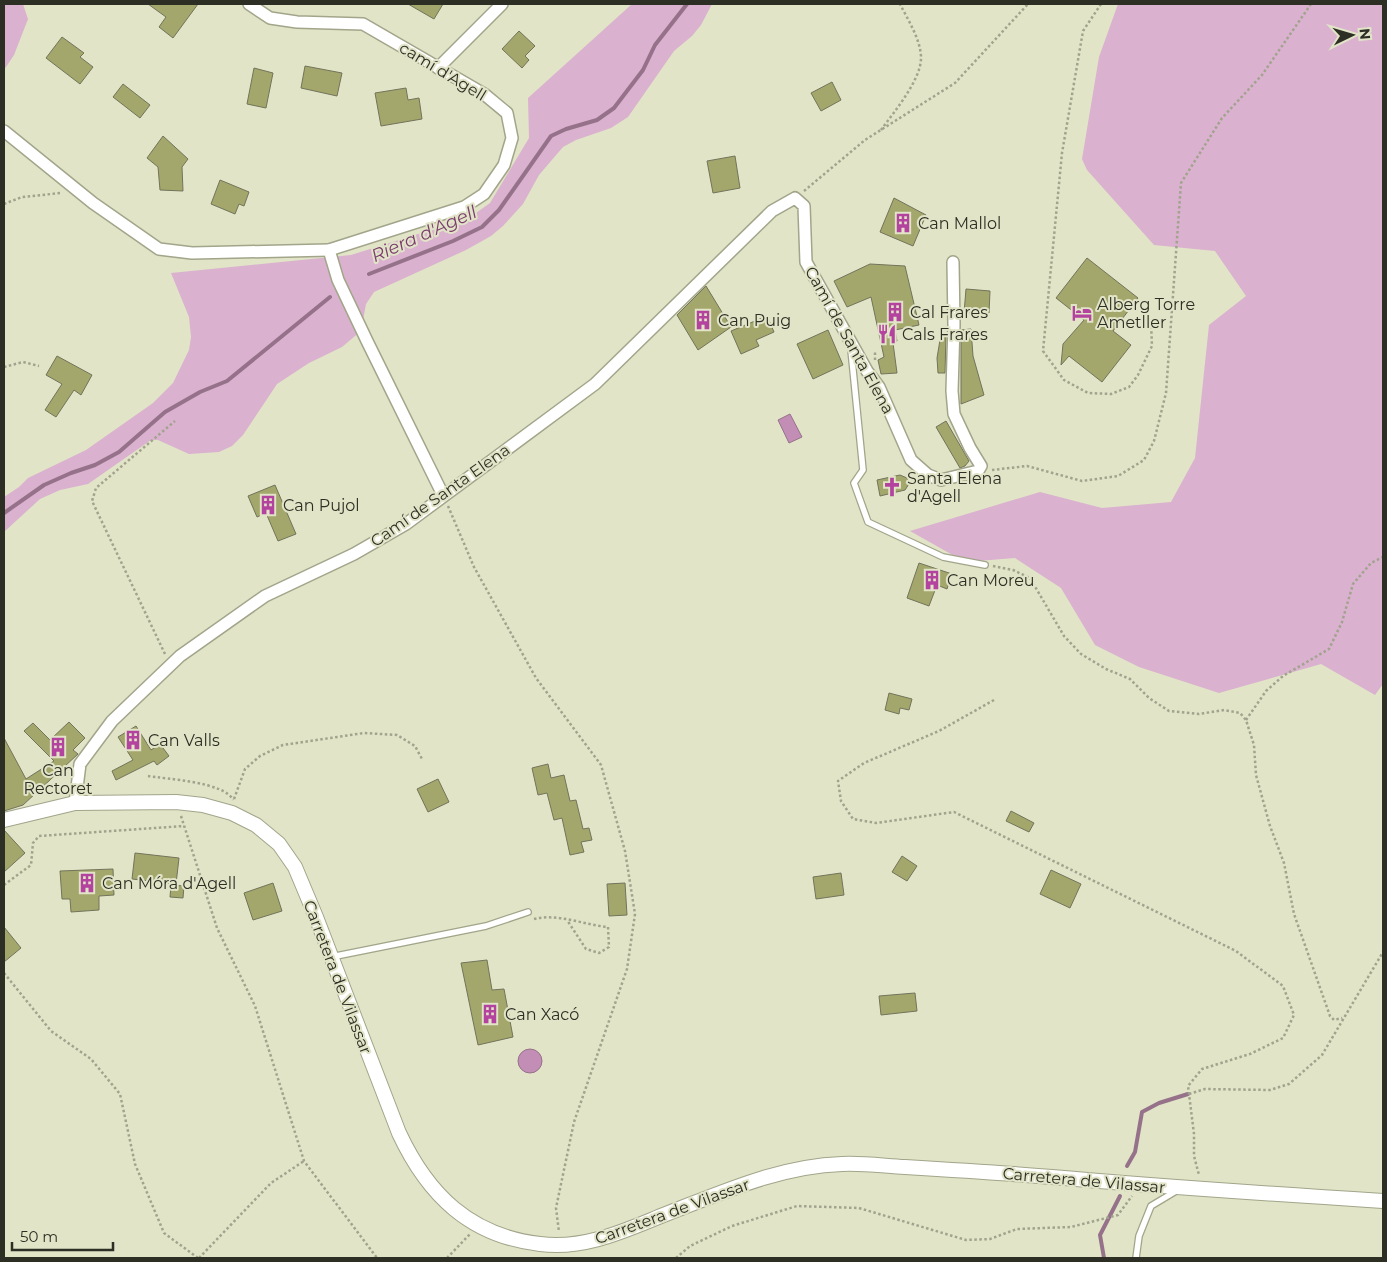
<svg xmlns="http://www.w3.org/2000/svg" width="1387" height="1262" viewBox="0 0 1387 1262" font-family="Montserrat,sans-serif">
  <rect width="100%" height="100%" fill="#e1e4c7"/>
  <!-- green -->
  <g fill="#dab1cf">
    <path d="M4,4H23L28,19L14,55L4,70Z"/>
    <path d="M632,4H712L701,25L692,36L674,51L628,117L611,128L576,140L563,147L539,175L523,204L503,226L491,236L466,250L374,292L366,304L361,331L342,347L309,363L277,384L243,435L232,446L219,452L189,454L158,440H151L88,484L60,490L40,499L4,532V497L19,487L28,478L86,450L153,403L173,383L189,350L191,337L189,317L171,273L351,255L469,218L490,203L529,138L528,98Z"/>
    <path d="M1118,4H1383V684L1375,695L1321,664L1219,693L1139,667L1095,645L1061,588L1015,558L965,562L910,531L1040,492L1102,508L1171,502L1195,458L1209,325L1246,296L1215,251L1154,245L1087,170L1082,159L1099,57Z"/>
  </g>
  <!-- water -->
  <g fill="#c28eb5" stroke="#96728a">
    <path d="M790,414L802,437L789,443L778,420Z"/>
    <circle cx="530" cy="1061" r="12"/>
  </g>
  <g fill="none" stroke-linecap="round" stroke-linejoin="round">
    <!-- stream -->
    <g stroke="#96728a" stroke-width="4">
      <path d="M369,274L453,241L482,227L499,210L551,136L566,129L597,120L614,108L643,70L655,45L687,4"/>
      <path d="M4,513L44,485L71,473L95,465L119,452L165,412L200,392L227,381L330,297"/>
      <path d="M1127,1166L1135,1152L1142,1112L1159,1103L1188,1094"/>
      <path d="M1104,1258L1100,1235L1120,1196"/>
    </g>
  </g>
  <!-- building -->
  <g fill="#a3a76b" stroke="#72745b">
    <path d="M148,4H198L173,38L159,27L166,17Z"/>
    <path d="M408,4H443L434,19Z"/>
    <path d="M519,31L535,46L525,56L529,60L522,68L502,49Z"/>
    <path d="M62,37L84,53L80,57L93,67L80,84L46,58Z"/>
    <path d="M305,66L342,73L337,96L301,88Z"/>
    <path d="M254,68L273,73L266,108L247,104Z"/>
    <path d="M832,82L841,100L821,111L811,93Z"/>
    <path d="M123,84L150,105L140,118L113,97Z"/>
    <path d="M406,88L408,100L419,98L422,119L381,126L375,93Z"/>
    <path d="M163,136L188,159L182,167L183,191L160,190L158,167L147,158Z"/>
    <path d="M735,156L740,188L713,193L707,161Z"/>
    <path d="M220,180L249,192L244,206L239,204L235,214L211,204Z"/>
    <path d="M894,198L926,215L913,246L880,232Z"/>
    <path d="M1087,258L1138,298L1113,331L1131,345L1102,382L1069,356L1061,365L1063,344L1084,320L1056,298Z"/>
    <path d="M870,264L905,266L919,325L895,330L897,341L893,343L897,373L881,374L878,360L884,357L871,297L847,307L834,281Z"/>
    <path d="M706,286L731,327L698,350L677,315Z"/>
    <path d="M966,289L990,291L989,313H964Z"/>
    <path d="M767,316L774,332L756,340L759,346L741,354L731,331Z"/>
    <path d="M971,329L973,356L984,395L961,404V330Z"/>
    <path d="M828,330L843,365L813,379L797,344Z"/>
    <path d="M941,334H946L945,373H938L937,358Z"/>
    <path d="M57,356L92,375L81,395L74,390L56,417L45,410L62,384L46,375Z"/>
    <path d="M946,421L969,461L965,466L960,468L936,427Z"/>
    <path d="M900,475L907,478L909,484L905,490L880,496L877,480Z"/>
    <path d="M275,485L296,534L278,541L266,513L257,517L248,496Z"/>
    <path d="M919,563L952,574L947,589L937,585L929,606L907,598Z"/>
    <path d="M889,693L912,699L909,710L900,708L899,714L885,710Z"/>
    <path d="M69,722L85,738L73,750L78,754L23,805L4,811V738L26,779L54,761L24,731L33,723L50,740Z"/>
    <path d="M136,726L151,750L160,744L169,756L157,765L154,761L116,780L112,771L133,760L118,737Z"/>
    <path d="M548,764L551,778L564,775L570,801L576,800L583,829L589,828L592,840L581,842L584,852L570,855L562,818L554,820L547,793L538,795L532,768Z"/>
    <path d="M438,779L449,802L428,812L417,789Z"/>
    <path d="M1011,811L1034,823L1029,832L1006,821Z"/>
    <path d="M4,830L25,853L4,872Z"/>
    <path d="M135,853L179,858L176,884L132,879Z"/>
    <path d="M902,856L917,866L907,881L892,872Z"/>
    <path d="M113,869L114,895L99,896V910L71,912L70,899H62L60,871Z"/>
    <path d="M1051,870L1081,884L1070,908L1040,894Z"/>
    <path d="M841,873L844,895L816,899L813,877Z"/>
    <path d="M273,883L282,911L253,920L244,893Z"/>
    <path d="M625,883L627,915L609,916L607,884Z"/>
    <path d="M171,885L184,886L183,898L170,897Z"/>
    <path d="M4,927L21,948L4,962Z"/>
    <path d="M487,960L492,990L504,989L513,1037L478,1045L461,963Z"/>
    <path d="M915,993L917,1011L881,1015L879,996Z"/>
  </g>
  <g fill="none" stroke-linecap="round" stroke-linejoin="round">
    <defs>
      <g id="service">
        <path d="M851,350L863,470L854,483L868,522L943,557L985,565"/>
        <path d="M331,957L486,926L528,912"/>
        <path d="M1136,1258L1139,1236L1151,1206L1176,1191"/>
      </g>
      <g id="minor">
        <path d="M249,4L270,18L297,22L363,24L484,94L507,113L512,138L504,165L484,194L464,207L329,250L338,280L367,341L443,495"/>
        <path d="M438,68L502,4"/>
        <path d="M4,131L93,203L159,249L192,253L329,250"/>
        <path d="M75,803L80,764L112,721L180,656L265,596L354,554L406,524L595,384L772,211L795,198L804,206L806,262L867,371L879,387L911,460L928,475L941,480L978,471L981,466L970,448L954,414L952,391L954,325L953,262"/>
      </g>
      <path id="tertiary" d="M4,820L75,803L176,802L203,805L232,813L256,825L279,844L295,867L316,917L399,1133C428,1195 470,1236 540,1244C585,1250 626,1230 666,1214C723,1192 780,1166 842,1164C863,1163 885,1166 905,1167C955,1170 1003,1173 1052,1177C1163,1187 1273,1194 1383,1201"/>
    </defs>
    <!-- service casing -->
    <use href="#service" stroke="#a2a58a" stroke-width="8"/>
    <!-- minor casing -->
    <use href="#minor" stroke="#a2a58a" stroke-width="14"/>
    <!-- tertiary casing -->
    <use href="#tertiary" stroke="#a2a58a" stroke-width="16"/>
    <!-- path -->
    <g stroke="#a1a38d" stroke-width="2.5" stroke-dasharray="2.5 2.5" stroke-linecap="butt">
      <path d="M1101,4L1083,31L1062,153L1043,351L1064,380L1088,393L1111,394L1129,387L1138,375L1152,346L1151,322"/>
      <path d="M881,130C894,112 921,80 921,58C921,40 908,20 900,4"/>
      <path d="M804,191L865,140L955,83L1028,4"/>
      <path d="M4,204L22,197L61,193"/>
      <path d="M875,360V350"/>
      <path d="M4,367L23,362L39,366"/>
      <path d="M992,470L1027,466L1082,481L1118,476L1144,460L1154,441L1166,393L1181,183L1222,118L1262,75L1311,4"/>
      <path d="M448,506L474,567L536,678L601,765L625,851L635,914L627,969L574,1122L556,1208L559,1232"/>
      <path d="M993,566L1013,570L1030,578L1064,636L1081,654L1106,669L1130,679L1149,698L1169,711L1199,714L1224,710L1240,713L1246,720L1254,745L1256,775L1270,826L1284,863L1294,914L1330,1016L1334,1020L1342,1018"/>
      <path d="M165,654L92,501L96,488L175,421"/>
      <path d="M994,700L939,731L864,763L838,781L841,801L853,819L876,823L954,812L1236,951L1283,986L1294,1015L1283,1038L1250,1054L1202,1069L1188,1086L1194,1134V1156L1199,1175"/>
      <path d="M1246,720L1266,691L1283,676L1329,649L1342,622L1353,584L1371,563L1383,557"/>
      <path d="M148,776C166,779 225,782 233,800"/>
      <path d="M234,799L245,769L260,756L283,745L364,733L397,735L415,746L422,759"/>
      <path d="M181,816L217,928L255,1006L304,1161L377,1258"/>
      <path d="M4,885L31,865L33,843L39,836L184,826"/>
      <path d="M534,919C558,913 584,925 608,927L609,947L599,953L586,949L567,920"/>
      <path d="M4,973L51,1031L91,1059L120,1094L135,1164L164,1233L198,1258"/>
      <path d="M1189,1094L1205,1089L1270,1090L1289,1084L1322,1055L1383,952"/>
      <path d="M199,1258L271,1183L304,1161"/>
      <path d="M447,1258L470,1234"/>
      <path d="M676,1258L690,1246L732,1226L797,1206L859,1208L966,1240L990,1239L1017,1229L1071,1227L1118,1215L1132,1196"/>
    </g>
    <!-- service -->
    <use href="#service" stroke="#fff" stroke-width="5.5"/>
    <!-- minor -->
    <use href="#minor" stroke="#fff" stroke-width="11"/>
    <!-- tertiary -->
    <use href="#tertiary" stroke="#fff" stroke-width="14"/>
  </g>
  <!-- icons -->
  <defs>
    <symbol id="building-bare" viewBox="-9 -9 18 18"><path d="M-4-6H4V6H1V3H-1V6H-4ZM-2.5-4.3h1.7v1.8h-1.7ZM.8-4.3h1.7v1.8H.8ZM-2.5-1h1.7V.8h-1.7ZM.8-1h1.7V.8H.8Z" fill="#b3439e" stroke="#e1e4c7" stroke-width="2.5" paint-order="stroke"/></symbol>
    <symbol id="hotel-bare" viewBox="-9 -9 18 18"><path d="M-6-4.5h1.5V1H6V5H4.5V3h-9V5H-6ZM-4 0a1.8 1.8 0 1 1 3.6 0ZM.5 0V-2.5h3Q6-2.5 6 0Z" fill="#b3439e" stroke="#e1e4c7" stroke-width="2.5" paint-order="stroke"/></symbol>
    <symbol id="restaurant-bare" viewBox="-9 -9 18 18"><path d="M-5-6h1v4h1v-4h1v4h1v-4h1v5L-1.5 .5V6h-2V.5L-5-1ZM5-6V6H3V1.5H1.5Q1.5-4 5-6Z" fill="#b3439e" stroke="#e1e4c7" stroke-width="2.5" paint-order="stroke"/></symbol>
    <symbol id="church-bare" viewBox="-9 -9 18 18"><path d="M-1.2-6h2.4v3.5h3.3v2.4h-3.3V6h-2.4V-.1h-3.3v-2.4h3.3Z" fill="#b3439e" stroke="#e1e4c7" stroke-width="2.5" paint-order="stroke"/></symbol>
  </defs>
  <g fill-rule="evenodd">
    <use href="#building-bare" x="889" y="209" width="28" height="28"/>
    <use href="#building-bare" x="881" y="298" width="28" height="28"/>
    <use href="#hotel-bare" x="1068" y="299" width="28" height="28"/>
    <use href="#building-bare" x="689" y="306" width="28" height="28"/>
    <use href="#restaurant-bare" x="873" y="320" width="28" height="28"/>
    <use href="#church-bare" x="878" y="473" width="28" height="28"/>
    <use href="#building-bare" x="254" y="491" width="28" height="28"/>
    <use href="#building-bare" x="918" y="566" width="28" height="28"/>
    <use href="#building-bare" x="119" y="726" width="28" height="28"/>
    <use href="#building-bare" x="44" y="733" width="28" height="28"/>
    <use href="#building-bare" x="73" y="869" width="28" height="28"/>
    <use href="#building-bare" x="476" y="1000" width="28" height="28"/>
  </g>
  <g text-anchor="middle" stroke-width="4" stroke-linejoin="round" paint-order="stroke">
    <!-- street labels -->
    <g font-size="16" fill="#2e2f24" stroke="#e1e4c7">
      <text transform="translate(443 71) rotate(31)" y="6">camí d'Agell</text>
      <text transform="translate(850 340) rotate(61)" y="6">Camí de Santa Elena</text>
      <text transform="translate(440 495) rotate(-35)" y="6">Camí de Santa Elena</text>
      <text transform="translate(338 977) rotate(69)" y="6">Carretera de Vilassar</text>
      <text transform="translate(1084 1180) rotate(5)" y="6">Carretera de Vilassar</text>
      <text transform="translate(672 1211) rotate(-20)" y="6">Carretera de Vilassar</text>
    </g>
    <!-- poi labels -->
    <g font-size="16" fill="#2e2f24" stroke="#e1e4c7" text-anchor="start">
      <text x="918" y="229">Can Mallol</text>
      <text x="1097" y="310">Alberg Torre<tspan x="1097" dy="18">Ametller</tspan></text>
      <text x="910" y="318">Cal Frares</text>
      <text x="718" y="326">Can Puig</text>
      <text x="902" y="340">Cals Frares</text>
      <text x="907" y="484">Santa Elena<tspan x="907" dy="18">d'Agell</tspan></text>
      <text x="283" y="511">Can Pujol</text>
      <text x="947" y="586">Can Moreu</text>
      <text x="148" y="746">Can Valls</text>
      <text x="58" y="776" text-anchor="middle">Can<tspan x="58" dy="18">Rectoret</tspan></text>
      <text x="102" y="889">Can Móra d'Agell</text>
      <text x="505" y="1020">Can Xacó</text>
    </g>
    <!-- water labels -->
    <g font-size="18" font-style="italic" fill="#7a3a6d" stroke="#e1e4c7">
      <text transform="translate(424 234) rotate(-24)" y="6">Riera d'Agell</text>
    </g>
  </g>
  <!-- border -->
  <rect width="1387" height="1262" fill="none" stroke="#2e2f24" stroke-width="10"/>
  <!-- north arrow -->
  <g transform="translate(1352 35) rotate(85)" stroke="#e1e4c7" stroke-width="4" paint-order="stroke">
  <path d="M0-4L9 19L0 12L-9 19Z" fill="#2e2f24"/>
  <text y="-8" font-size="14" font-weight="bold" text-anchor="middle" fill="#2e2f24">N</text>
  </g>
  <!-- scale -->
  <path d="M12 1242v8h101v-8" fill="none" stroke="#2e2f24" stroke-width="2.5"/>
  <text x="20" y="1242" font-size="15" fill="#2e2f24" stroke="#e1e4c7" stroke-width="4" paint-order="stroke">50 m</text>
</svg>
